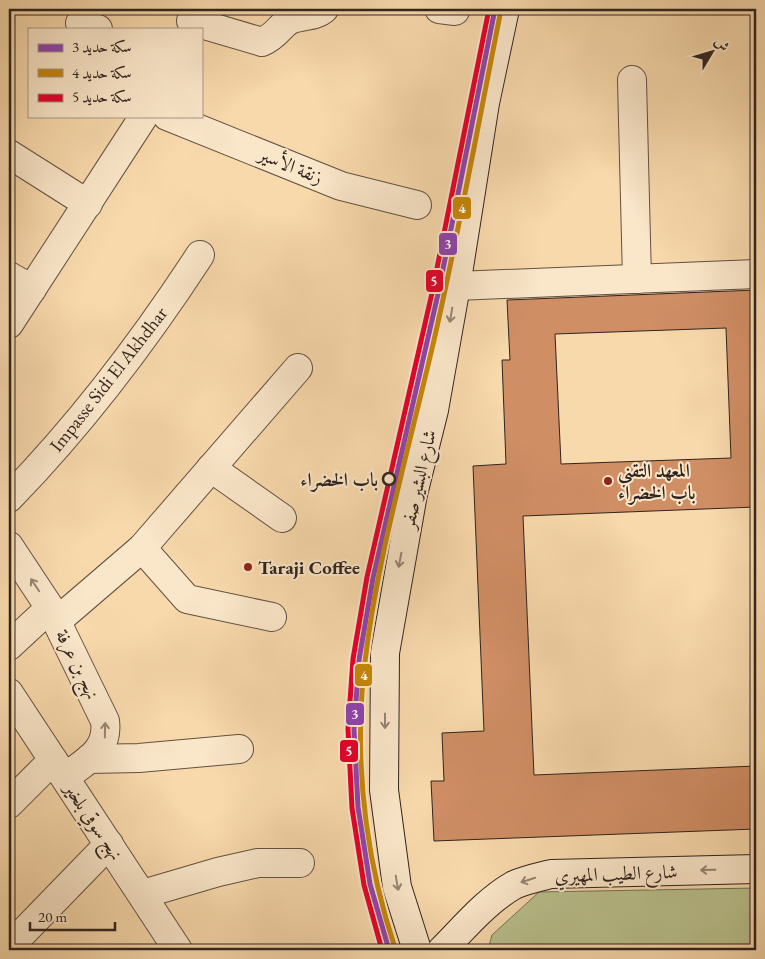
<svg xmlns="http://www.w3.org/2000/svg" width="765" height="959" viewBox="0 0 765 959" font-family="'EB Garamond',Amiri,serif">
  <rect width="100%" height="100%" fill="#f8d9ac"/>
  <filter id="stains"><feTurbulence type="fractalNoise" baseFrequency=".004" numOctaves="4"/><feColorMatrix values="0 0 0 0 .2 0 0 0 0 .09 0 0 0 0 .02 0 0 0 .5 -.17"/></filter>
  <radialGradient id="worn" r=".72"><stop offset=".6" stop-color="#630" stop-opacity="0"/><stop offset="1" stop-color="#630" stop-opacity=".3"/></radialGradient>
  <!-- green -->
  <path fill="#b9c08d" stroke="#747256" d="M756,888V950H488L492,935L539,892Z"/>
  <!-- building -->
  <path fill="#d08e65" stroke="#30241e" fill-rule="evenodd" d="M756,290V507L523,516L534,775L756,766V829L434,841L431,781H444L442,733L484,731L473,466L506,464L502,360H510L507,300ZM726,328L731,458L561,464L555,334Z"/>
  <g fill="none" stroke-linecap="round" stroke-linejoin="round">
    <defs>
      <g id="street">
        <path d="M439,9L455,11"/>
        <path d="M191,21L262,42C278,35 280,25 290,20C301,15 315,17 324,9"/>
        <path d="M80,23L98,29"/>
        <path d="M632,80L637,279"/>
        <path d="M167,116L341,186L417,205"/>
        <path d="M9,154L88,204"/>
        <path d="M9,276L32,289"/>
        <path d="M456,286L756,274"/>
        <path d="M9,324L144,116"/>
        <path d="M211,468L282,518"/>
        <path d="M9,498C81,424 144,341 200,255"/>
        <path d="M9,546L50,608L105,721C109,751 86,761 65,777"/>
        <path d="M142,548L187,599L272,617"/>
        <path d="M57,621L142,548L298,368"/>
        <path d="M9,646L50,608"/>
        <path d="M9,693L178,950"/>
        <path d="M89,759L139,758L239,749"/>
        <path d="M9,804L53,760"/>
        <path d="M143,894L218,872L258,863H300"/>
        <path d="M9,947L109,844"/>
      </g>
      <g id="secondary">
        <path d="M417,950L397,887L384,790L385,653L413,494L434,410L456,286L485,103L505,9"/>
        <path d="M442,950C464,928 486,901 514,885C525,880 539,877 551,874L756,869"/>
      </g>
    </defs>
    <!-- street casing -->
    <use href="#street" stroke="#625142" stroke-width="30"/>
    <!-- secondary casing -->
    <use href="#secondary" stroke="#30241e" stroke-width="30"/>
    <!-- street -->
    <use href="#street" stroke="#fae6c9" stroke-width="28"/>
    <!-- secondary -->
    <use href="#secondary" stroke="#fae6c9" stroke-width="28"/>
    <defs>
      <path id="rail-1" d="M389,950L370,884L358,807L354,729L359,660L373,578L438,294L495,9"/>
      <path id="rail-2" d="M395,948C368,867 356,778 362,692C371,577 408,453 434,340C459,231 479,120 501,10"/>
      <path id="rail-3" d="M382,950L364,885L352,808L348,729L353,659L367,577L432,293L489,9"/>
    </defs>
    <!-- rail-1 casing -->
    <use href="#rail-1" stroke="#fae6c9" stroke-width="9"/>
    <!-- rail-2 casing -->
    <use href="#rail-2" stroke="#fae6c9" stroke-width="9"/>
    <!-- rail-3 casing -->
    <use href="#rail-3" stroke="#fae6c9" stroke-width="9"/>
    <!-- rail-1 -->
    <use href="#rail-1" stroke="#8e44ad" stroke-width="5"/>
    <!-- rail-2 -->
    <use href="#rail-2" stroke="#c58608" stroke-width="5"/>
    <!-- rail-3 -->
    <use href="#rail-3" stroke="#e4002b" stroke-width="5"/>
  </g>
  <!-- one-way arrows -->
  <defs><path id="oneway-shaft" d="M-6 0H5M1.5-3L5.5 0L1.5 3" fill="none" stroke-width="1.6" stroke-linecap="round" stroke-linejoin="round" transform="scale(1.25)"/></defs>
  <g stroke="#958574">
    <use href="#oneway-shaft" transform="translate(451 315) rotate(100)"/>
    <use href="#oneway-shaft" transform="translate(400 560) rotate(101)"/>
    <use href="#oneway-shaft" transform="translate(35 585) rotate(-124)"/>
    <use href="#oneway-shaft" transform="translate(385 721) rotate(90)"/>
    <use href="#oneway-shaft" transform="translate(105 730) rotate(-89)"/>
    <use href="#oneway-shaft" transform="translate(708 870) rotate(179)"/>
    <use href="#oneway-shaft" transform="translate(528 880) rotate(162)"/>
    <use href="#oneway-shaft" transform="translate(397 883) rotate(80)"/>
  </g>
  <!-- markers -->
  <circle fill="#fae6c9" stroke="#30241e" stroke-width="2.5" cx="389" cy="479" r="6"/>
  <g fill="#8f2418" stroke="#fae6c9" stroke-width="2">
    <circle cx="608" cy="481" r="5"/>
    <circle cx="248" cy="567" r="5"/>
  </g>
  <g text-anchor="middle" stroke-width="4" stroke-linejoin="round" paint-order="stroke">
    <!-- street labels -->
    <g font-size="19" fill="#30241e" stroke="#fae6c9">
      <text transform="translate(291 165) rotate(22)" y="7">زنقة الأسير</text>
      <text transform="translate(108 379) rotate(-52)" y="7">Impasse Sidi El Akhdhar</text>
      <text transform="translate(418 479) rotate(-77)" y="7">شارع البشير صفر</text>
      <text transform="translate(78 664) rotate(64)" y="7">نهج بن عرفة</text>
      <text transform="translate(94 821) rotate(56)" y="7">نهج سوقي بلخير</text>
      <text transform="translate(616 873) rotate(-2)" y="7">شارع الطيب المهيري</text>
    </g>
    <!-- poi labels -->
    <g font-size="19" font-weight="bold" fill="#30241e" stroke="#fae6c9" text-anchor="start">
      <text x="618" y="477">المعهد التقني<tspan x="618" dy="22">باب الخضراء</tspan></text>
      <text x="258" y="574">Taraji Coffee</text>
    </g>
    <!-- stop labels -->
    <g font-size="19" font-weight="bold" fill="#30241e" stroke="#fae6c9" text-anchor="end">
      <text x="378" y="486">باب الخضراء</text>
    </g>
  </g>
  <g stroke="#fae6c9" stroke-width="2">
    <rect x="452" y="196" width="20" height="24" rx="5" fill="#c58608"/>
    <rect x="438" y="232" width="20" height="24" rx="5" fill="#8e44ad"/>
    <rect x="425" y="269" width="19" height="24" rx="5" fill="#e4002b"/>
    <rect x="354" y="663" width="19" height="24" rx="5" fill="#c58608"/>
    <rect x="345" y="702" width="20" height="24" rx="5" fill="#8e44ad"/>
    <rect x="339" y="739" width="20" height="24" rx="5" fill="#e4002b"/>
  </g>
  <g font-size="14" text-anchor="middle" font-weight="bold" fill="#fff">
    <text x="462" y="213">4</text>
    <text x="448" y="249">3</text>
    <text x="434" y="286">5</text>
    <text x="364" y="680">4</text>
    <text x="355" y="719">3</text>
    <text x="349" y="756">5</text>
  </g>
  <!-- margin -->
  <rect width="765" height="959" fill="none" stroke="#f8d9ac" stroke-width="30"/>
  <rect x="10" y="10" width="745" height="939" fill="none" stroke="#30241e" stroke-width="2.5"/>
  <rect x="15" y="15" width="735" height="929" fill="none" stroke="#30241e"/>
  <!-- legend -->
  <rect x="28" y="28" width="175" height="90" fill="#fae6c9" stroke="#a99885"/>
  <rect x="38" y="44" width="25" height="8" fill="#8e44ad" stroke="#a99885"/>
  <text x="72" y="52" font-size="15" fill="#30241e">سكة حديد 3</text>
  <rect x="38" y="69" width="25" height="8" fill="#c58608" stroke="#a99885"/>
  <text x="72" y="78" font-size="15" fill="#30241e">سكة حديد 4</text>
  <rect x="38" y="94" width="25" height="8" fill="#e4002b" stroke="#a99885"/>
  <text x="72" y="102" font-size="15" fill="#30241e">سكة حديد 5</text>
  <!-- north arrow -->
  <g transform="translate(712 52) rotate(52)" stroke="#fae6c9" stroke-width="4" paint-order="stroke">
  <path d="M0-4L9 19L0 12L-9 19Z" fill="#30241e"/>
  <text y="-8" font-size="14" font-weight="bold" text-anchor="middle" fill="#30241e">ش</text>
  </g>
  <!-- scale -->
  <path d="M30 922v8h85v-8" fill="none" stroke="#30241e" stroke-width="2.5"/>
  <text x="38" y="922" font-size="15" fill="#30241e" stroke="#fae6c9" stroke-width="4" paint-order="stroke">20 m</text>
  <rect width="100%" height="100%" filter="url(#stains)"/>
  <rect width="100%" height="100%" fill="url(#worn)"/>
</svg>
